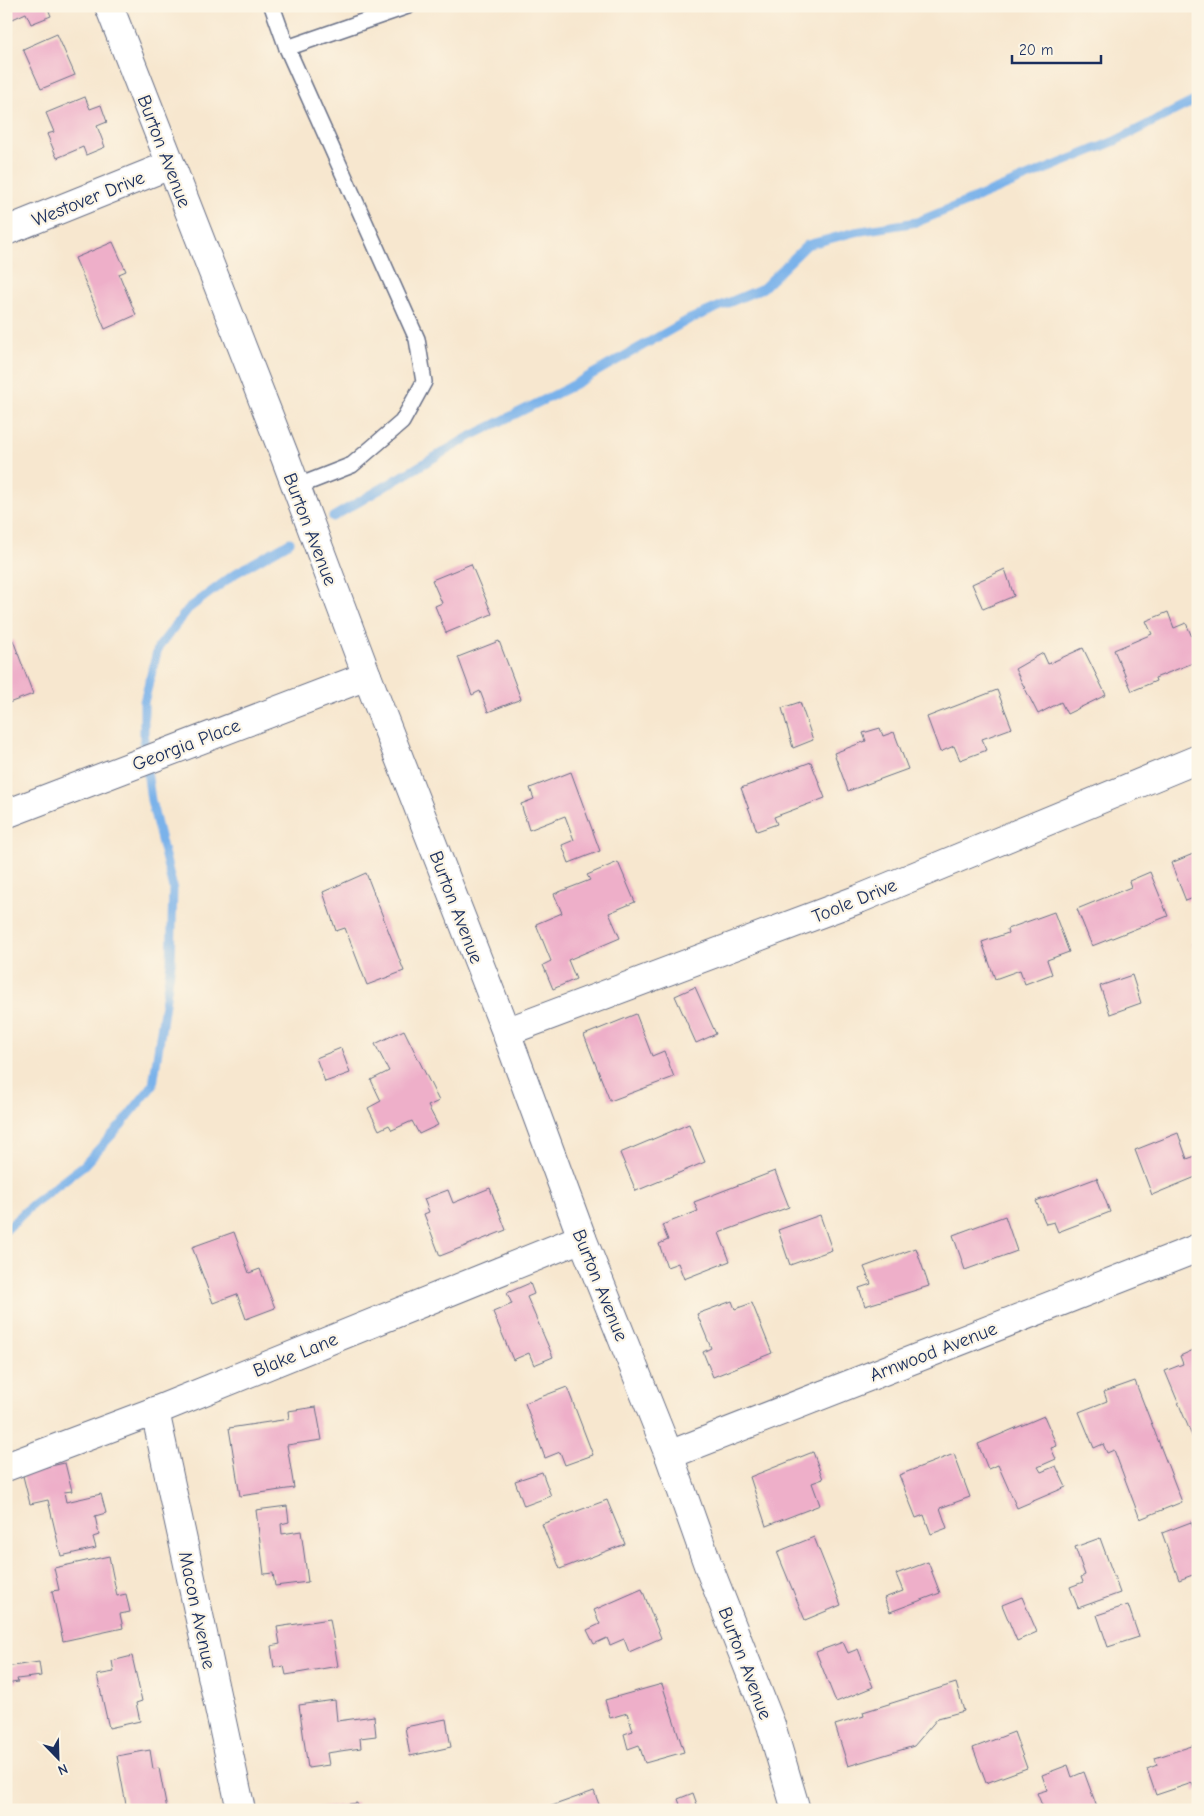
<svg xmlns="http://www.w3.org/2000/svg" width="1204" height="1816" viewBox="0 0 1204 1816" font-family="'Comic Neue',sans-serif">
  <rect width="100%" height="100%" fill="#fcf5e5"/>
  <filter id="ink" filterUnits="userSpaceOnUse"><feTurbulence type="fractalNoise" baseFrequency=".02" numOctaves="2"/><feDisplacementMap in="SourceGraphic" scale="10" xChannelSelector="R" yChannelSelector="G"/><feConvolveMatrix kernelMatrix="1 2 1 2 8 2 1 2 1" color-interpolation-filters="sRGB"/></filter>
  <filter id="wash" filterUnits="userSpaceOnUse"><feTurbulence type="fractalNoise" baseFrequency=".0096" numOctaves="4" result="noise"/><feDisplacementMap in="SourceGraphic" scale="20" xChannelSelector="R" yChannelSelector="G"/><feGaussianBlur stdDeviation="1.12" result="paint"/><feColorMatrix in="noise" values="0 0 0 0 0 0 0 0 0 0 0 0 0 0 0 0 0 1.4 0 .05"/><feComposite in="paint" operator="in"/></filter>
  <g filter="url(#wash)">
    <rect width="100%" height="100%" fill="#f7e7cf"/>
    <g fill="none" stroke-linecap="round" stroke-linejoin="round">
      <!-- stream -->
      <g stroke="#7ab2ea" stroke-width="9">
        <path d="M333,517L469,437L568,388L688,320L763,288L807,245L855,232L917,222L1115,141L1198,99"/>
        <path d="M6,1230L33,1204L84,1165L121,1125L153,1085L171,963L173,888L151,800L144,748V702L158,648L188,609L236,573L290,542"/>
      </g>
    </g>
    <g id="blocks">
      <!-- building -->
      <g fill="#eeafc9">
        <path d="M6,6H47L51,16L31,24L26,13L6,22Z"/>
        <path d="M57,34L75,75L41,89L23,49Z"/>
        <path d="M85,97L90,109L101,105L107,122L97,126L105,147L86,155L83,147L57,158L47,134L54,132L46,113Z"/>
        <path d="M113,242L126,271L119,274L136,315L105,329L75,258Z"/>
        <path d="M471,564L492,614L446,633L435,606L442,603L432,580Z"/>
        <path d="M1005,569L1014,596L983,609L972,584Z"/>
        <path d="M1168,612L1174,628L1186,623L1198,651V661L1155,678L1156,681L1132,691L1114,650L1152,634L1146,621Z"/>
        <path d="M13,640L33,694L6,704V642Z"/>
        <path d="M499,641L521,699L488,712L480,691L472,695L458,657Z"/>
        <path d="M1083,648L1106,695L1067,714L1061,702L1038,714L1015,669L1043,653L1048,664Z"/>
        <path d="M997,690L1012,728L982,739L987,750L960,760L954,746L940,752L927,717Z"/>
        <path d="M800,702L813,740L793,748L782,708Z"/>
        <path d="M880,728L883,736L894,732L908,769L848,791L834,753L866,741L863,733Z"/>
        <path d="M811,762L825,798L774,817L777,824L757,831L741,788Z"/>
        <path d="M571,772L600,851L569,863L562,845L574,840L565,816L529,830L521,804L534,799L530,788Z"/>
        <path d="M1198,852V896L1186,901L1171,863Z"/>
        <path d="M618,862L635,902L609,913L620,938L568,960L576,979L553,989L543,965L551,961L536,924L562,913L554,894L590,880L587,875Z"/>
        <path d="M1150,872L1168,916L1092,946L1077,909L1131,887L1129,881Z"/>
        <path d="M366,873L404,971L367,985L345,928L336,931L323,892Z"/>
        <path d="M1054,912L1069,952L1047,960L1052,974L1025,984L1020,970L995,979L982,942L1008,933L1007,929Z"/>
        <path d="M1198,942V959L1192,944Z"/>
        <path d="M1132,975L1141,1003L1110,1014L1100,986Z"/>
        <path d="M695,987L716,1034L696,1043L675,996Z"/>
        <path d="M636,1014L652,1056L664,1051L674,1077L610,1101L584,1035Z"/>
        <path d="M404,1030L439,1101L428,1106L438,1125L419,1134L412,1121L392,1130L389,1125L379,1130L368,1108L381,1101L371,1080L389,1071L375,1044Z"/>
        <path d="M341,1048L350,1073L325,1082L316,1058Z"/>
        <path d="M689,1124L705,1162L636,1191L620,1153Z"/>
        <path d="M1178,1133L1187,1159L1198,1155V1176L1152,1195L1135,1150Z"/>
        <path d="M775,1171L789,1207L719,1233L730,1261L684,1279L678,1263L667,1267L659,1244L668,1240L662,1225L698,1211L694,1202Z"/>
        <path d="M1097,1178L1110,1212L1058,1232L1054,1222L1046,1224L1036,1201Z"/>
        <path d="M490,1188L506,1230L440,1256L424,1214L429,1212L424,1199L448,1190L453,1203Z"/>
        <path d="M820,1215L832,1250L790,1265L778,1230Z"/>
        <path d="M1005,1216L1017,1251L965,1270L953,1235Z"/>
        <path d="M234,1232L249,1273L260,1269L275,1308L246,1319L237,1294L213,1303L192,1247Z"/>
        <path d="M916,1248L929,1286L865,1306L859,1288L871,1284L864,1267Z"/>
        <path d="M530,1283L534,1294L527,1297L553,1357L534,1365L529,1353L513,1360L493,1312L512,1304L507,1293Z"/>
        <path d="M732,1301L735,1309L752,1303L772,1353L713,1377L703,1352L711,1348L697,1314Z"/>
        <path d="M1198,1348V1442L1195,1443L1165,1371L1183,1364L1180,1356Z"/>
        <path d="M1135,1381L1182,1502L1140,1519L1114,1450L1107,1453L1103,1444L1094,1448L1079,1412L1107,1401L1104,1392Z"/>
        <path d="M567,1387L593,1455L565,1465L560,1452L545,1458L525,1403Z"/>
        <path d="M316,1407L322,1440L287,1445L294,1488L240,1496L229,1428L289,1419L288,1411Z"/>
        <path d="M1044,1416L1057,1446L1051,1448L1056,1459L1038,1467L1041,1472L1056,1466L1066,1487L1017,1508L998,1465L988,1469L978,1444Z"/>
        <path d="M813,1452L823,1479L812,1483L820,1505L766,1526L750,1477Z"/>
        <path d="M954,1454L970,1497L940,1508L947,1528L931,1534L924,1515L916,1518L899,1475Z"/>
        <path d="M65,1463L72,1491L64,1492L66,1502L101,1494L106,1513L95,1516L99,1535L93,1537L96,1548L61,1556L48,1500L30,1504L22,1472Z"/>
        <path d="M542,1472L551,1496L524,1506L515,1481Z"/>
        <path d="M607,1500L625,1544L560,1569L542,1524Z"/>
        <path d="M287,1506L289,1522L281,1524L282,1534L301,1531L308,1582L275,1586L273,1573L264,1574L256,1510Z"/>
        <path d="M1191,1522L1198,1541V1573L1179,1580L1162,1533Z"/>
        <path d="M814,1537L841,1605L805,1620L777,1552Z"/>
        <path d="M1100,1538L1120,1593L1078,1608L1070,1587L1083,1582L1081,1577L1085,1575L1075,1547Z"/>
        <path d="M109,1556L117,1596L126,1594L130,1612L120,1614L123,1628L63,1641L52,1591L59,1590L54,1568Z"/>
        <path d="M928,1562L940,1593L890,1612L884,1598L903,1591L896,1574Z"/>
        <path d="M642,1589L661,1638L629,1652L624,1639L610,1645L607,1638L594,1644L587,1630L600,1624L594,1610Z"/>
        <path d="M1022,1597L1037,1632L1017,1641L1002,1605Z"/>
        <path d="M1128,1605L1139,1637L1108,1647L1097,1615Z"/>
        <path d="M330,1619L338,1666L286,1675L284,1666L274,1668L271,1646L280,1644L277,1627Z"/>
        <path d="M843,1642L848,1653L858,1649L873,1687L836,1702L816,1652Z"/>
        <path d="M132,1656L142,1701L136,1703L140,1721L109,1728L97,1675L114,1672L112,1661Z"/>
        <path d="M39,1662L41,1676L17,1679L18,1682L6,1684V1667Z"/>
        <path d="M956,1683L964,1711L938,1718L914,1746L848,1766L835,1725L864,1716L863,1712Z"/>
        <path d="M662,1684L684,1752L645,1763L639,1745L628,1749L624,1734L633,1731L627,1713L610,1718L605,1700Z"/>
        <path d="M335,1700L337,1721L374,1716L376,1736L360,1738L361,1748L327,1753L329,1765L308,1768L299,1705Z"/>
        <path d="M446,1719L451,1747L410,1756L405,1727Z"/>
        <path d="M1014,1732L1027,1768L986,1783L973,1748Z"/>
        <path d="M1198,1744V1790L1195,1791L1192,1783L1156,1795L1147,1769L1157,1765L1155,1758Z"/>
        <path d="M150,1750L153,1769L159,1768L167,1810H127L117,1756Z"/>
        <path d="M1068,1765L1072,1777L1084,1772L1098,1810H1044L1037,1793L1047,1790L1042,1775Z"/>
        <path d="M594,1791L601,1810H550L549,1807Z"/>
        <path d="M693,1793L699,1810H682L678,1799Z"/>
        <path d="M357,1803L358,1810H314V1809Z"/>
      </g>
    </g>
  </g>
  <g filter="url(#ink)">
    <use href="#blocks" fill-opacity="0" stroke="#686f86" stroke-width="1"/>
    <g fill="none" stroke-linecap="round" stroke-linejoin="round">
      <defs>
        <g id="lane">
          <path d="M272,6L287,48L417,339L424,382L402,422L352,465L296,487"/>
          <path d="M287,48L408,6"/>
        </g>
        <g id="street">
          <path d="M109,6L285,457L367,676L506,1032L582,1238L669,1455L708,1565L771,1725L796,1810"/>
          <path d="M6,231L170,165"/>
          <path d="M6,814L367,676"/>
          <path d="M506,1032L859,899L1198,759"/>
          <path d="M155,1411L241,1810"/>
          <path d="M669,1455L1198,1248"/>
          <path d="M6,1467L155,1411L582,1238"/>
        </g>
      </defs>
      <!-- lane casing -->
      <use href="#lane" stroke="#686f86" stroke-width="18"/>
      <!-- street casing -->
      <use href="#street" stroke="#686f86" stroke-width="30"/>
      <!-- lane -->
      <use href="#lane" stroke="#fff" stroke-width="15"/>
      <!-- street -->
      <use href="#street" stroke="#fff" stroke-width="28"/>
    </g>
  </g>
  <g text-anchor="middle" stroke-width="4.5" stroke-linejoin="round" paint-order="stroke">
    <!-- street labels -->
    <g font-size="19" fill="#1b2f5e" stroke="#fcf5e5">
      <text transform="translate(165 151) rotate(69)" y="7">Burton Avenue</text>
      <text transform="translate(88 198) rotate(-22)" y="7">Westover Drive</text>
      <text transform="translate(311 529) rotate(69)" y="7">Burton Avenue</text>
      <text transform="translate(186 744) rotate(-21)" y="7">Georgia Place</text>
      <text transform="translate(854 900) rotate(-22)" y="7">Toole Drive</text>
      <text transform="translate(457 907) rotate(69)" y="7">Burton Avenue</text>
      <text transform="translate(601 1285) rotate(68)" y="7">Burton Avenue</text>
      <text transform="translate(933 1351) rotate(-21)" y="7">Arnwood Avenue</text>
      <text transform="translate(295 1354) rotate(-22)" y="7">Blake Lane</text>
      <text transform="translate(198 1610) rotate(78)" y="7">Macon Avenue</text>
      <text transform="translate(746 1663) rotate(69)" y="7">Burton Avenue</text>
    </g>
  </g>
  <!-- margin -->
  <rect width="1204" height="1816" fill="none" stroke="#fcf5e5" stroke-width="25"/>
  <!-- north arrow -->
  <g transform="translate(58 1758) rotate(157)" stroke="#fcf5e5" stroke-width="4" paint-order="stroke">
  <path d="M0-4L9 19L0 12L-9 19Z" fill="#1b2f5e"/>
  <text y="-8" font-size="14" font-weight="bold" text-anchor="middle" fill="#1b2f5e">N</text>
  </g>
  <!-- scale -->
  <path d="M1012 55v8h89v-8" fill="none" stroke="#1b2f5e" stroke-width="2.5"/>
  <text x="1019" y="55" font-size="15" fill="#1b2f5e" stroke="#fcf5e5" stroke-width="4" paint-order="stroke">20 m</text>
</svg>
